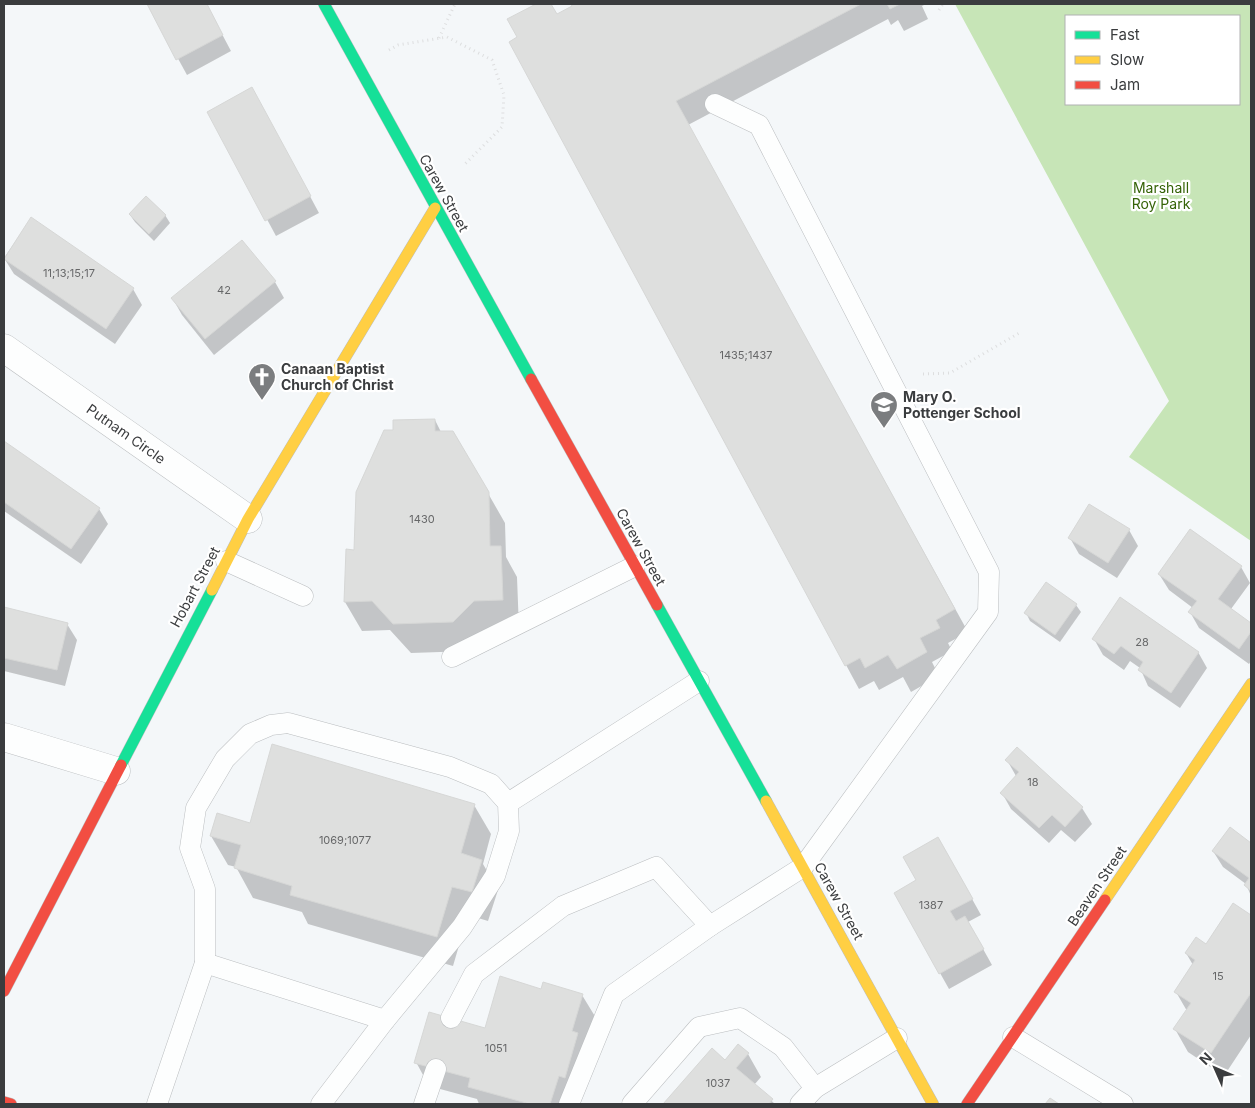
<svg xmlns="http://www.w3.org/2000/svg" width="1255" height="1108" viewBox="0 0 1255 1108" font-family="Inter,sans-serif">
  <rect width="100%" height="100%" fill="#f4f7f9"/>
  <!-- green -->
  <path fill="#c7e5b7" fill-rule="evenodd" d="M955,4H1251V541L1129,457L1169,401ZM1066,16H1239V104H1066Z"/>
  <!-- shadow -->
  <g fill="#0003">
    <path d="M148,4H206L231,51L187,75Z"/>
    <path d="M538,4H550L557,15L574,7L572,4H926L922,6L928,19L904,31L898,20L891,25L888,19L688,125L968,632L948,643L952,651L932,662L939,676L911,692L903,677L879,690L874,681L859,689L510,42L519,38L509,19Z"/>
    <path d="M261,105L319,213L276,236L209,112Z"/>
    <path d="M130,215H165L170,223L154,241L135,222Z"/>
    <path d="M31,219L133,289L142,305L115,344L14,274L4,258Z"/>
    <path d="M242,242L275,282L284,298L214,355L182,315L173,299Z"/>
    <path d="M435,420L441,432H453L505,523L506,557L517,577L519,629L470,651L411,653L390,630L362,631L345,602L355,551L395,431Z"/>
    <path d="M4,442L99,509L108,524L81,564L4,511Z"/>
    <path d="M1129,530L1138,546L1117,578L1079,554L1070,538Z"/>
    <path d="M1241,567L1250,583L1231,609L1251,624V661L1249,664L1199,628L1190,612L1193,608L1169,590L1159,574Z"/>
    <path d="M1076,605L1081,612L1060,642L1030,621L1026,613Z"/>
    <path d="M4,609L67,624L77,640L65,686L4,671Z"/>
    <path d="M1094,639L1198,652L1207,668L1180,708L1148,686L1140,668L1130,661L1124,670L1103,655Z"/>
    <path d="M1017,749L1082,808L1092,824L1075,842L1061,830L1049,843L1011,809L1002,793L1016,776L1007,760Z"/>
    <path d="M474,805L491,834L483,864L498,890L488,921L468,915L453,966L308,924L302,912L253,898L236,867L228,865L211,836L250,824Z"/>
    <path d="M1230,829L1251,845V896L1246,884L1223,867L1213,851Z"/>
    <path d="M938,838L981,915L968,922L992,965L949,989L895,893L918,880Z"/>
    <path d="M1234,905L1251,917V1035L1224,1076L1188,1052L1175,1029L1187,1011L1176,992L1193,965L1186,953L1206,945Z"/>
    <path d="M542,990L582,995L596,1018L570,1104H479L477,1099L429,1086L416,1062L486,1029Z"/>
    <path d="M712,1050L725,1062L748,1054L761,1077L754,1085L775,1104H665Z"/>
  </g>
  <!-- building -->
  <g fill="#dedfde" stroke="#d6d7d6">
    <path d="M147,4H207L223,35L176,60Z"/>
    <path d="M536,4H551L557,14L572,6L571,4H861L676,101L955,609L936,620L940,628L920,638L927,652L897,669L888,655L865,668L860,658L845,666L509,42L517,37L507,19Z"/>
    <path d="M887,4H900L890,9Z"/>
    <path d="M252,87L311,196L265,221L207,112Z"/>
    <path d="M146,196L166,215L149,234L129,214Z"/>
    <path d="M31,217L134,288L106,329L4,259Z"/>
    <path d="M242,240L276,281L205,339L171,298Z"/>
    <path d="M435,419V431H453L489,492L490,546H501L503,600L474,601L453,622L393,624L372,601L344,602L346,549L354,550L356,492L384,430H393V420Z"/>
    <path d="M4,441L100,508L71,549L4,502Z"/>
    <path d="M1089,504L1130,529L1108,563L1068,538Z"/>
    <path d="M1190,529L1242,566L1218,599L1251,623V632L1239,649L1188,612L1197,601L1158,574Z"/>
    <path d="M1046,582L1077,604L1055,635L1024,613Z"/>
    <path d="M1120,597L1199,652L1171,693L1138,670L1143,662L1121,646L1114,654L1092,639Z"/>
    <path d="M4,607L68,623L57,670L4,658Z"/>
    <path d="M272,744L475,804L461,853L482,860L472,892L452,887L437,937L290,895L292,886L234,868L241,845L210,836L217,813L250,823Z"/>
    <path d="M1017,747L1083,807L1065,827L1052,815L1039,828L1000,793L1019,772L1005,760Z"/>
    <path d="M1230,827L1251,843V891L1244,885L1249,878L1212,851Z"/>
    <path d="M938,837L973,899L950,911L956,921L965,916L984,949L939,974L894,893L916,880L903,857Z"/>
    <path d="M1233,903L1251,915V993L1211,1053L1173,1029L1191,1003L1174,992L1195,960L1185,953L1196,937L1206,944Z"/>
    <path d="M500,976L541,989L543,982L583,994L572,1031L578,1033L565,1078L559,1076L550,1104H530L468,1087L470,1078L414,1063L429,1012L485,1028Z"/>
    <path d="M738,1044L749,1053L736,1068L773,1099L769,1104H663L712,1048L725,1060Z"/>
    <path d="M1050,1098L1059,1104H1045Z"/>
  </g>
  <g fill="none" stroke-linecap="round" stroke-linejoin="round">
    <defs>
      <g id="lane">
        <path d="M226,561L303,596"/>
        <path d="M452,657L635,566"/>
        <path d="M508,803L699,681"/>
        <path d="M205,963L385,1020"/>
        <path d="M451,1018L474,974L563,906L656,867L710,926"/>
        <path d="M1013,1037L1123,1104"/>
        <path d="M157,1104L205,963V889L190,848L196,808L225,759L250,734L271,725L288,723L450,767L491,784L508,803L509,831L495,876L462,927L385,1020L321,1104"/>
        <path d="M424,1104L436,1069"/>
        <path d="M569,1104L614,994L710,926L803,867L988,612L989,572L759,125L715,104"/>
        <path d="M632,1104L699,1027L740,1018L783,1047L815,1088"/>
        <path d="M800,1104L815,1088L897,1038"/>
      </g>
      <g id="street">
        <path d="M4,348L248,519"/>
        <path d="M4,737L116,771"/>
      </g>
      <g id="fast">
        <path d="M324,4L531,379"/>
        <path d="M657,605L766,801"/>
        <path d="M121,765L212,590"/>
      </g>
      <g id="slow">
        <path d="M212,590L248,519L435,208"/>
        <path d="M766,801L933,1104"/>
        <path d="M1105,900L1251,684"/>
      </g>
      <g id="jam">
        <path d="M531,379L657,605"/>
        <path d="M4,991L121,765"/>
        <path d="M4,1102L11,1104"/>
        <path d="M967,1104L1105,900"/>
      </g>
    </defs>
    <!-- lane casing -->
    <use href="#lane" stroke="#bbbec0" stroke-width="21"/>
    <!-- street casing -->
    <use href="#street" stroke="#bbbec0" stroke-width="29"/>
    <!-- fast casing -->
    <use href="#fast" stroke="#bbbec0" stroke-width="12"/>
    <!-- slow casing -->
    <use href="#slow" stroke="#bbbec0" stroke-width="12"/>
    <!-- jam casing -->
    <use href="#jam" stroke="#bbbec0" stroke-width="12"/>
    <!-- path -->
    <g stroke="#dddedf" stroke-width="3" stroke-dasharray="1 4" stroke-linecap="butt">
      <path d="M939,10L943,4"/>
      <path d="M439,38L455,4"/>
      <path d="M389,50L398,45L447,37L492,60L504,95L502,127L463,166"/>
      <path d="M923,374L950,373L1021,332"/>
    </g>
    <!-- lane -->
    <use href="#lane" stroke="#fdfefe" stroke-width="20"/>
    <!-- street -->
    <use href="#street" stroke="#fdfefe" stroke-width="28"/>
    <!-- fast -->
    <use href="#fast" stroke="#16e098" stroke-width="11"/>
    <!-- slow -->
    <use href="#slow" stroke="#ffcf43" stroke-width="11"/>
    <!-- jam -->
    <use href="#jam" stroke="#f24e42" stroke-width="11"/>
  </g>
  <!-- icons -->
  <defs>
    <symbol id="church-pin" viewBox="-11 -11 22 30"><path d="M0 17L-7.5 6A9.5 9.5 0 1 1 7.5 6Z" fill="#7b7d7f" stroke="#fff"/><path d="M-1.2-6h2.4v3.5h3.3v2.4h-3.3V6h-2.4V-.1h-3.3v-2.4h3.3Z" fill="#fff"/></symbol>
    <symbol id="school-pin" viewBox="-11 -11 22 30"><path d="M0 17L-7.5 6A9.5 9.5 0 1 1 7.5 6Z" fill="#7b7d7f" stroke="#fff"/><path d="M0-5L7-2L0 1L-7-2ZM-4 1L0 2.5L4 1V4Q0 6-4 4Z" fill="#fff"/></symbol>
  </defs>
  <g fill-rule="evenodd">
    <use href="#church-pin" x="246" y="361" width="32" height="43"/>
    <use href="#school-pin" x="868" y="389" width="32" height="43"/>
  </g>
  <g text-anchor="middle" stroke-width="4.5" stroke-linejoin="round" paint-order="stroke">
    <!-- number labels -->
    <g font-size="11" fill="#666768">
      <text x="69" y="277">11;13;15;17</text>
      <text x="224" y="294">42</text>
      <text x="746" y="359">1435;1437</text>
      <text x="422" y="523">1430</text>
      <text x="1142" y="646">28</text>
      <text x="1033" y="786">18</text>
      <text x="345" y="844">1069;1077</text>
      <text x="931" y="909">1387</text>
      <text x="1218" y="980">15</text>
      <text x="496" y="1052">1051</text>
      <text x="718" y="1087">1037</text>
    </g>
    <!-- park labels -->
    <g font-size="14" fill="#356307" stroke="#fff">
      <text x="1161" y="193">Marshall<tspan x="1161" dy="16">Roy Park</tspan></text>
    </g>
    <!-- street labels -->
    <g font-size="14" fill="#3a3c3e" stroke="#fff">
      <text transform="translate(444 193) rotate(61)" y="5">Carew Street</text>
      <text transform="translate(126 434) rotate(35)" y="5">Putnam Circle</text>
      <text transform="translate(641 547) rotate(61)" y="5">Carew Street</text>
      <text transform="translate(195 587) rotate(-62)" y="5">Hobart Street</text>
      <text transform="translate(1097 886) rotate(-56)" y="5">Beaven Street</text>
      <text transform="translate(839 901) rotate(61)" y="5">Carew Street</text>
    </g>
    <!-- poi labels -->
    <g font-size="14" font-weight="bold" fill="#3a3c3e" stroke="#fff" text-anchor="start">
      <text x="281" y="374">Canaan Baptist<tspan x="281" dy="16">Church of Christ</tspan></text>
      <text x="903" y="402">Mary O.<tspan x="903" dy="16">Pottenger School</tspan></text>
    </g>
  </g>
  <!-- border -->
  <rect width="1255" height="1108" fill="none" stroke="#3a3c3e" stroke-width="10"/>
  <!-- legend -->
  <rect x="1065" y="15" width="175" height="90" fill="#ffffff" stroke="#b0b1b2"/>
  <rect x="1075" y="31" width="25" height="8" fill="#16e098" stroke="#b0b1b2"/>
  <text x="1110" y="40" font-size="15" fill="#3a3c3e">Fast</text>
  <rect x="1075" y="56" width="25" height="8" fill="#ffcf43" stroke="#b0b1b2"/>
  <text x="1110" y="65" font-size="15" fill="#3a3c3e">Slow</text>
  <rect x="1075" y="81" width="25" height="8" fill="#f24e42" stroke="#b0b1b2"/>
  <text x="1110" y="90" font-size="15" fill="#3a3c3e">Jam</text>
  <!-- north arrow -->
  <g transform="translate(1215 1068) rotate(315)" stroke="#ffffff" stroke-width="4" paint-order="stroke">
  <path d="M0-4L9 19L0 12L-9 19Z" fill="#3a3c3e"/>
  <text y="-8" font-size="14" font-weight="bold" text-anchor="middle" fill="#3a3c3e">N</text>
  </g>
</svg>
